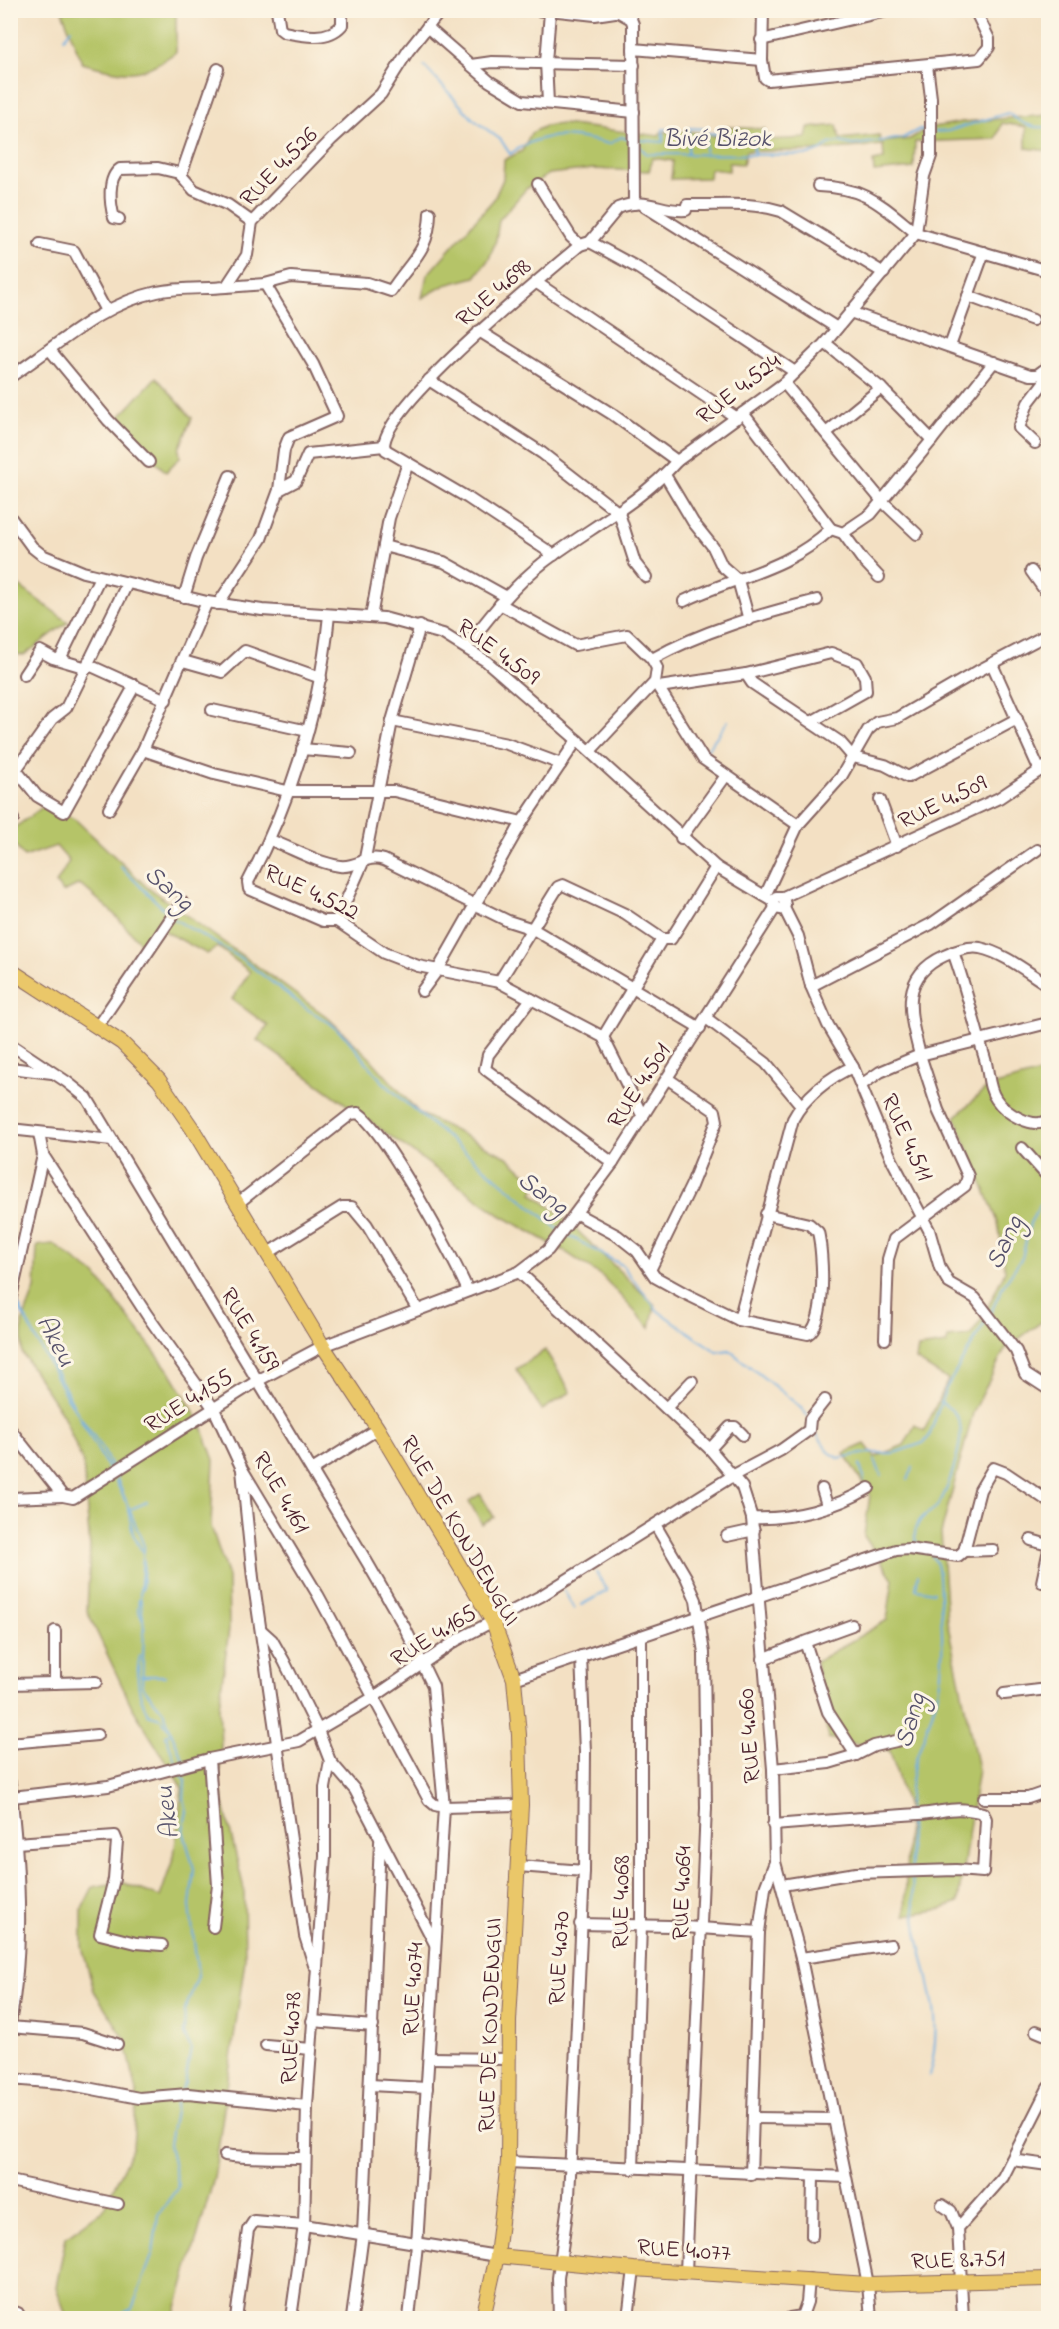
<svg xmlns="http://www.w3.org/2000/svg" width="1059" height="2329" viewBox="0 0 1059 2329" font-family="'Indie Flower',sans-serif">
  <rect width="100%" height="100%" fill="#fcf5e5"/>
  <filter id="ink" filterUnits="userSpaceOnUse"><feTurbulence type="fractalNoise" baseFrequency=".0167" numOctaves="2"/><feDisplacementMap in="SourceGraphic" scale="12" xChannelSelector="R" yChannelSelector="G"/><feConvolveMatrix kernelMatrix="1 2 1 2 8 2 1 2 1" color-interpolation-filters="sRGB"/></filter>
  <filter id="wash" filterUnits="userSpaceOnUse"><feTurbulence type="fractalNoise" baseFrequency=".008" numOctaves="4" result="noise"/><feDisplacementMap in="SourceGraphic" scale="24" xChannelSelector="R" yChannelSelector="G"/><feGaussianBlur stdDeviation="1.35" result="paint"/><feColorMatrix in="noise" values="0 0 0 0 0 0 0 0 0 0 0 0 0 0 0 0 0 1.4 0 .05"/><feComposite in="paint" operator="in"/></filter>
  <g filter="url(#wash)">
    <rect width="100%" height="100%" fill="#f3e0c3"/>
    <!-- green -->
    <g fill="#b5c467" stroke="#807249" stroke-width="1.5">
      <path d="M62,11H176V52C137,80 127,74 82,63Z"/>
      <path d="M1048,115V151L1026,148V127L1002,123L996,139L915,142L914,168L874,172L873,161L884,159L883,145L812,151H746L743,164L729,163V171L710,169L709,178L671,179L673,161L653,158L649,171L593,169L549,174L527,188L499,220L496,240L489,259L475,277L445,285L422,298L427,275L494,199L503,179L504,160L522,151L531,133L545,126L562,124L659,136L661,132L687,131L724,138L726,127L765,129L766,140L806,138L808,128L837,125L840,139L879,135L881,142L910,139L928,128L962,122Z"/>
      <path d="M156,377L192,418L179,449L180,457L166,472L115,422Z"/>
      <path d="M11,580L68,622L24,655L11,654Z"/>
      <path d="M47,804L76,820L147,887L326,1016L369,1057L419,1113L507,1157L537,1184L532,1193L561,1215L655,1305L650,1328L603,1277L564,1251L500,1215L257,1040L268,1026L232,999L250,972L218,947L207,954L161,929L144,947L111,911L80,884L63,892L56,884L69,861L56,846L24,857L11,840L10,831Z"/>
      <path d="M1048,1071V1317L1005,1349L973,1413L941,1533L947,1621L978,1769L958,1902L942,1909L905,1915L908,1811L890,1751L828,1738L816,1662L887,1620L893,1579L864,1536L870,1495L844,1453L865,1444L875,1457L904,1445L915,1425L924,1431L948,1380L916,1360L918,1348L947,1344L948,1338L970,1336L983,1317L1005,1271L998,1222L955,1117L988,1087Z"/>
      <path d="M53,1244L96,1275L173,1376L201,1424L214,1460L211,1526L228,1577L229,1629L219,1707L221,1744L219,1784L244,1889L245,1960L214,2178L174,2318H67L56,2287L66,2237L103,2210L133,2147L137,2092L125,2039L94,1991L82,1947V1909L93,1887L121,1882L160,1897L174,1856L182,1788L132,1707L87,1611L90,1548L83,1463L63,1415L22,1353V1323L35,1289L37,1246Z"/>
      <path d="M545,1350L571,1392L542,1410L516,1369Z"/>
      <path d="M480,1494L494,1517L482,1524L469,1501Z"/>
    </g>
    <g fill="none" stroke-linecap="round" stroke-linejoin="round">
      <!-- stream -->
      <g stroke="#6dade1" stroke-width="2">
        <path d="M64,38L71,29"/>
        <path d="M424,66L473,119L501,140L510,154C543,130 573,134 609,144L621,137L631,140"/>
        <path d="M935,132L948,131L1008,113C1021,123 1032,129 1048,127"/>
        <path d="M638,140L663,142V129H667"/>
        <path d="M638,145L647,154L809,155L822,150L829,144L839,142L853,145L903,138L920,129L927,131"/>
        <path d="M705,152L706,133"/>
        <path d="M688,154L689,128L706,129V133L754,136V155"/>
        <path d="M706,751L728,721"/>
        <path d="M121,867L170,915"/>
        <path d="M174,919L239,957L307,1009L330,1023L347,1038L381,1080L405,1102L559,1230"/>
        <path d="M564,1233L622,1265L658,1311L717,1352L729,1350L798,1405L808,1416"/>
        <path d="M14,1297L66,1396L102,1448L112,1469"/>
        <path d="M15,1303L27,1320"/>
        <path d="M991,1312L1004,1284L1022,1258L1030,1223L1048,1191"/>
        <path d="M48,1356L73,1404"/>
        <path d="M81,1420L109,1470"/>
        <path d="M813,1429L829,1452L838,1458L868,1453H894L923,1443L929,1437L945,1390L987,1319"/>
        <path d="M875,1460L881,1475"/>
        <path d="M860,1465L864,1481"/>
        <path d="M115,1474L144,1546L140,1595L144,1628L142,1686L164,1712L171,1732L166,1735L176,1764"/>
        <path d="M908,1480L913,1467"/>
        <path d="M116,1481L125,1500"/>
        <path d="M128,1508L133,1534L143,1553"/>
        <path d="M131,1509L147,1502"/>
        <path d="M918,1545C914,1539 914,1531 918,1524C922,1514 932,1513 938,1505C948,1491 966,1437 959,1421C955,1411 948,1407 940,1402"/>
        <path d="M918,1575L916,1589L934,1592"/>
        <path d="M142,1589L144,1562"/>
        <path d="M564,1590L574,1609"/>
        <path d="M139,1600L138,1610L142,1618"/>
        <path d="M581,1605L607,1591L596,1572"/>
        <path d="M140,1656C135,1677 138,1695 148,1714L161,1718L168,1728"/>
        <path d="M141,1676H165"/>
        <path d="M171,1732L184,1762"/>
        <path d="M178,1770L185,1779L184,1800L187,1811L183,1830L194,1869L190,1906L198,1976L185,2010L184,2034L191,2048L185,2083L180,2091"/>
        <path d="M909,1811C908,1760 926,1741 937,1696C945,1665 942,1628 940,1596C939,1583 941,1566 932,1556"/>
        <path d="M909,1819L911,1867"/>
        <path d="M912,1876C913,1894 914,1913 917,1931C928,1989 945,2016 929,2076"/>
        <path d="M122,2318L124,2313L132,2309L153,2253L158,2215L178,2187L169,2144L177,2100"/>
      </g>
    </g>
  </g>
  <g filter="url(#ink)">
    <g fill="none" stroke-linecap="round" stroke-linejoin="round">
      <defs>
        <g id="minor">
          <path d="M277,10L280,29L284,32C304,36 328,41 342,25V10"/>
          <path d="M538,10L550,12L546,62L548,103"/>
          <path d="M549,10L595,15L615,12"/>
          <path d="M615,10L631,19L633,24L634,204"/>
          <path d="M763,10L762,60L765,78L768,80L979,59L989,47V39L975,10"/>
          <path d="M427,27L489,81L522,101L634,112"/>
          <path d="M761,40L891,10"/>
          <path d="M633,49L762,60"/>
          <path d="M471,65L492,62L634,65"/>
          <path d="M181,175L218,69"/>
          <path d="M538,184L571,237L580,245"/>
          <path d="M818,186C867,188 880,204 916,233L924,176L931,156V98L927,65"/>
          <path d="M644,206L837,328"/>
          <path d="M119,219L114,218C110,204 107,178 120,169L158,168L179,173L194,190L228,205L252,222"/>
          <path d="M590,242L638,268L795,372"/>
          <path d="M40,244L74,251L106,311"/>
          <path d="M537,283L737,418"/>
          <path d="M265,284L313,364L337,416L289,437L284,450L279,490"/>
          <path d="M226,287L265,284L291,277L367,283L391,291C411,260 429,252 430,213"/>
          <path d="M968,296L1033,320"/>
          <path d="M850,312L1030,375H1037L1048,367"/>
          <path d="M1046,315L1048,308"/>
          <path d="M479,331L612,414L677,461"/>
          <path d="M825,343L881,388L932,440L994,362"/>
          <path d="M950,346L984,252"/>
          <path d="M50,350L108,420L149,462"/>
          <path d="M10,377C57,346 101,304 157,292C179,287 204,289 226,287L247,255L252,222L332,139L381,94L408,51L441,10"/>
          <path d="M429,380L542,453L619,513L635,563L646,577"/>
          <path d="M784,383L882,501L917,534"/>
          <path d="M826,433L881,388"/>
          <path d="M1035,443L1019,428L1028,403L1045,381L1043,371L1048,377"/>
          <path d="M384,446L386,450L468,498L554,555"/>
          <path d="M665,475L693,522L713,547L722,566L738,580L749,620"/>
          <path d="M10,517L32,547L42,555L83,572L207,602L262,610L384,618L443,634L486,661L577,740L716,867L773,901"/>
          <path d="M831,529L843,533L871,514L932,440"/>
          <path d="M843,533L862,559L879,577"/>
          <path d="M384,546L444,562L505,596"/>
          <path d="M1031,571L1048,595"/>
          <path d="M184,597L196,558L230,476"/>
          <path d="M684,601C738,575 784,572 831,529L743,413"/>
          <path d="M218,604L261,539L279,490L296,481L308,454L384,446C385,404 544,276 580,245L590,242L618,208C648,196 659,212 686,210L687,205C719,206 749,201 781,211L884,273"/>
          <path d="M500,604L575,645L627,635L652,659"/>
          <path d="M329,615C320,708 292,799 248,882L249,889L323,921H337L384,953L418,966L499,982L603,1037L643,1117"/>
          <path d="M371,617L389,518L408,463"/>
          <path d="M466,647C490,616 513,586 544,562C589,528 639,504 677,461L784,383L825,343L916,233L1048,271"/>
          <path d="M60,659L100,577"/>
          <path d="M183,661L222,672L245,651L321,678"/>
          <path d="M992,664L1040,771"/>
          <path d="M89,665L166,700"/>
          <path d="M746,674L831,653L857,663L865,677L866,691L811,722"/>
          <path d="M24,675L40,651L53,658L87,668"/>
          <path d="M655,682L703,759L798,825L765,896"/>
          <path d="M659,687L746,674L752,683L840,742L853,757L885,765L908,777L1017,719"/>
          <path d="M212,710L308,731"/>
          <path d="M392,721L507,744L561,764"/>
          <path d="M302,749L351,753"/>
          <path d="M143,750L214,774L287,791H394L522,822"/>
          <path d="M590,751L655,682L657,668L652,659C702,631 761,614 817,600"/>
          <path d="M17,771L37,796L64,812L135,685"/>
          <path d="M10,778L52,719L66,708L127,584"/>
          <path d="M880,800L897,846"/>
          <path d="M109,809L143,750L207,602"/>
          <path d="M10,821L13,819"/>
          <path d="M798,825L841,777L868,730L877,722L897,718L978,671L1048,634"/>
          <path d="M681,838L725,777"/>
          <path d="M270,840C292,848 317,863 340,866C358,868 366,854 384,860L508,921L533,929L700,1028"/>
          <path d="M783,897L785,905L781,909L775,908L773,901L776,897H783L999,798L1048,765"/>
          <path d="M784,908L798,936L811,986L828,1025L853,1067L892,1160L929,1230L940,1268L949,1283L975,1298L1016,1351L1025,1374L1048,1389"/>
          <path d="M337,921L365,858L392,721L420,626"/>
          <path d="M953,952C966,987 974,1023 985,1059C989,1072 988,1088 996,1099C1005,1113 1033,1130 1048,1120"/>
          <path d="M499,982L558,887L563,885L625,914L662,939"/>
          <path d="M1048,985C1027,972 1004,953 980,948C968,946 955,951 944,956C898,977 910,1015 920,1055L1048,1023"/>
          <path d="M811,986L931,924L1037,850"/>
          <path d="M422,991L439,968L522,822L577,740"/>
          <path d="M531,999L488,1055L485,1069L613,1163"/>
          <path d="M706,1018L766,1063L801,1105"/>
          <path d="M97,1027L182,902"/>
          <path d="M603,1037L662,939H671L716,867"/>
          <path d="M10,1044L67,1082L87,1098L367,1562L405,1628L433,1686L444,1807L417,2245L409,2318"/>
          <path d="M10,1068L52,1073"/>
          <path d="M861,1085L880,1072L920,1055L938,1110L968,1176L965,1186L894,1239L888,1259L885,1339"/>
          <path d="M10,1129L112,1140"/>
          <path d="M39,1133L43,1155L147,1315L214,1409L242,1469L318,1595L429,1800L435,1805L444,1807L521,1805"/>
          <path d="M1022,1148L1048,1177"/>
          <path d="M238,1203L351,1114L358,1113C385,1130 454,1258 468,1291"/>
          <path d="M577,1214L618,1236L637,1251L655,1277L684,1293L739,1320L808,1334C827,1323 823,1252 818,1232L809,1224L766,1214"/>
          <path d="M268,1253L342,1207H352L367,1225L418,1310"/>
          <path d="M651,1268L691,1186L717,1121L715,1111L668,1079"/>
          <path d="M519,1272L710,1449L742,1487L752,1518L773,1769L775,1862L801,1958L868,2284L871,2318"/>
          <path d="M10,1302L43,1155"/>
          <path d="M739,1320L793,1119C804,1098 830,1076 853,1067"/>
          <path d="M666,1408L692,1381"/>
          <path d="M10,1429L63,1496L73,1498L257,1381L323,1346L519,1272L548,1250L613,1163L775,908"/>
          <path d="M710,1449L730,1427H735L743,1435"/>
          <path d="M242,1470L253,1578L305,1936L314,1965"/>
          <path d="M312,1470L378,1429"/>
          <path d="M822,1489L827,1505"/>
          <path d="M10,1498L63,1496"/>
          <path d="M752,1518C791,1520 836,1508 869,1488"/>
          <path d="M656,1526L686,1577L696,1600L704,1653L706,1808L686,2272"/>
          <path d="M727,1536L754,1530"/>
          <path d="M1031,1540L1048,1545"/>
          <path d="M964,1551L980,1490L993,1468L1006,1473L1048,1501"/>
          <path d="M1042,1582L1048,1554"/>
          <path d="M262,1631L272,1640L284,1661L318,1730L330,1761L355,1790L435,1944"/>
          <path d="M805,1642L852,1625"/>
          <path d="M763,1659L805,1642L828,1712L856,1755L829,1763L773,1769"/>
          <path d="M514,1679L896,1550L909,1549L958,1556L964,1551L993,1550"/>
          <path d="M55,1683V1631"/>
          <path d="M10,1684L96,1682"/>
          <path d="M1004,1694L1048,1689"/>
          <path d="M10,1743L97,1735"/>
          <path d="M856,1755L874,1746L905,1739"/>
          <path d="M209,1759L218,1885L213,1927"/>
          <path d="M10,1783C19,1861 25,1946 10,2023"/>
          <path d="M12,1797L108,1786L209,1759L299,1741L374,1697L457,1640L541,1596L734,1475L781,1450L809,1430L810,1419L825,1400"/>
          <path d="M984,1798H1028L1048,1791"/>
          <path d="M773,1825C822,1821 870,1817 919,1814C947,1812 952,1805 983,1813L986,1819L983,1872L956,1870L856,1873L782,1885"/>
          <path d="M16,1843L115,1836L117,1841L114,1879L100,1934L136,1943L162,1945"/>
          <path d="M518,1866L584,1871"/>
          <path d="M580,1924L670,1926L759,1932"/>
          <path d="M801,1958L891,1945"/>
          <path d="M312,2021L373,2026"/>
          <path d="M10,2027L83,2033L117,2044"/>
          <path d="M1036,2031L1048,2036"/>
          <path d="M266,2045L311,2049"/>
          <path d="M429,2058L508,2059"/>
          <path d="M10,2079L61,2083L139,2098L188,2094L307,2106"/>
          <path d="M370,2085L427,2088"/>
          <path d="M753,2118L834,2119"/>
          <path d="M225,2155C252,2159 278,2157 305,2158"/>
          <path d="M1012,2160L1048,2165"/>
          <path d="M508,2162L845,2177"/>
          <path d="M633,2169L641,1925V1636"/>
          <path d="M751,2175L759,1932L765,1888L775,1862"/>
          <path d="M10,2181L118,2204"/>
          <path d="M942,2205L951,2211L958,2228"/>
          <path d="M812,2236L813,2176"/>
          <path d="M10,2311L18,2313L20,2318"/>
          <path d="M236,2318L248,2230L254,2221L304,2225L497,2256"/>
          <path d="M291,2318L304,2225L307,2106L325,1856V1788L330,1761"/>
          <path d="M352,2318L363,2234L380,1842"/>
          <path d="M559,2318L558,2278L569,2197L584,1871L585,1752L581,1656"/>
          <path d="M628,2318L634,2269"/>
          <path d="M790,2318L802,2316L807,2302L809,2279"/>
          <path d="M963,2318L958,2228L1003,2177L1048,2088"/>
        </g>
        <g id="major">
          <path d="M10,970L122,1043L159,1080L192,1128L323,1346L378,1429L493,1622L514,1679L519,1735L521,1805L509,2021L508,2162L497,2256L483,2318"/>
          <path d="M497,2256L634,2269L868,2284L1048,2279"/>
        </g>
      </defs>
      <!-- minor casing -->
      <use href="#minor" stroke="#856360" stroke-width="14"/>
      <!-- major casing -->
      <use href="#major" stroke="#856360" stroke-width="16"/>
      <!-- minor -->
      <use href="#minor" stroke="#fff" stroke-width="10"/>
      <!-- major -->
      <use href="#major" stroke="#eac769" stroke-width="14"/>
    </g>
  </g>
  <g text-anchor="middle" stroke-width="6" stroke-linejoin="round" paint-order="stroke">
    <!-- street labels -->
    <g font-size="24" fill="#4a1f2b" stroke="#fcf5e5">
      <text transform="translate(278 166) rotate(-46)" y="8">RUE 4.526</text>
      <text transform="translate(493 292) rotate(-41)" y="8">RUE 4.698</text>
      <text transform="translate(738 388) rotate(-38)" y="8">RUE 4.524</text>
      <text transform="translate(499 651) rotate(36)" y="8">RUE 4.509</text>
      <text transform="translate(942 801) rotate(-26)" y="8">RUE 4.509</text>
      <text transform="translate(312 891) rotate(25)" y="8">RUE 4.522</text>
      <text transform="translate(638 1085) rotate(-57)" y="8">RUE 4.501</text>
      <text transform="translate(908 1137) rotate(65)" y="8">RUE 4.511</text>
      <text transform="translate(251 1329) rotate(59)" y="8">RUE 4.159</text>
      <text transform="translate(188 1400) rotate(-32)" y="8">RUE 4.155</text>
      <text transform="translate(282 1492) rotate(60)" y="8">RUE 4.161</text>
      <text transform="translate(461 1530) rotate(60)" y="8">RUE DE KONDENGUI</text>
      <text transform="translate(433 1635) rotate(-32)" y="8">RUE 4.165</text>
      <text transform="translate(748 1736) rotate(-94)" y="8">RUE 4.060</text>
      <text transform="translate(681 1893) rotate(-88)" y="8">RUE 4.064</text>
      <text transform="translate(620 1902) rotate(-89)" y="8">RUE 4.068</text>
      <text transform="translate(558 1958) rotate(-87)" y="8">RUE 4.070</text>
      <text transform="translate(412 1989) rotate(-87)" y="8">RUE 4.074</text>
      <text transform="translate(489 2025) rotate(-88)" y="8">RUE DE KONDENGUI</text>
      <text transform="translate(290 2038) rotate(-87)" y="8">RUE 4.078</text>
      <text transform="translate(684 2249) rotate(4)" y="8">RUE 4.077</text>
      <text transform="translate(958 2259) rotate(-2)" y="8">RUE 8.751</text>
    </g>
    <!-- water labels -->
    <g font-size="26" font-style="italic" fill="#56516b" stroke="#fcf5e5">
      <text x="717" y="146">Bivé Bizok</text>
      <text transform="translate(170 887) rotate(41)" y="9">Sang</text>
      <text transform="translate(544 1192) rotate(37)" y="9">Sang</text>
      <text transform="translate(1003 1242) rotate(-65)" y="9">Sang</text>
      <text transform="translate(57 1340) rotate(62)" y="9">Akeu</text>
      <text transform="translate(909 1720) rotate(-74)" y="9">Sang</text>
      <text transform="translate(166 1813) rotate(-97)" y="9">Akeu</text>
    </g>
  </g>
  <!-- margin -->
  <rect width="1059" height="2329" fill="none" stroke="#fcf5e5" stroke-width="36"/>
</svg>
